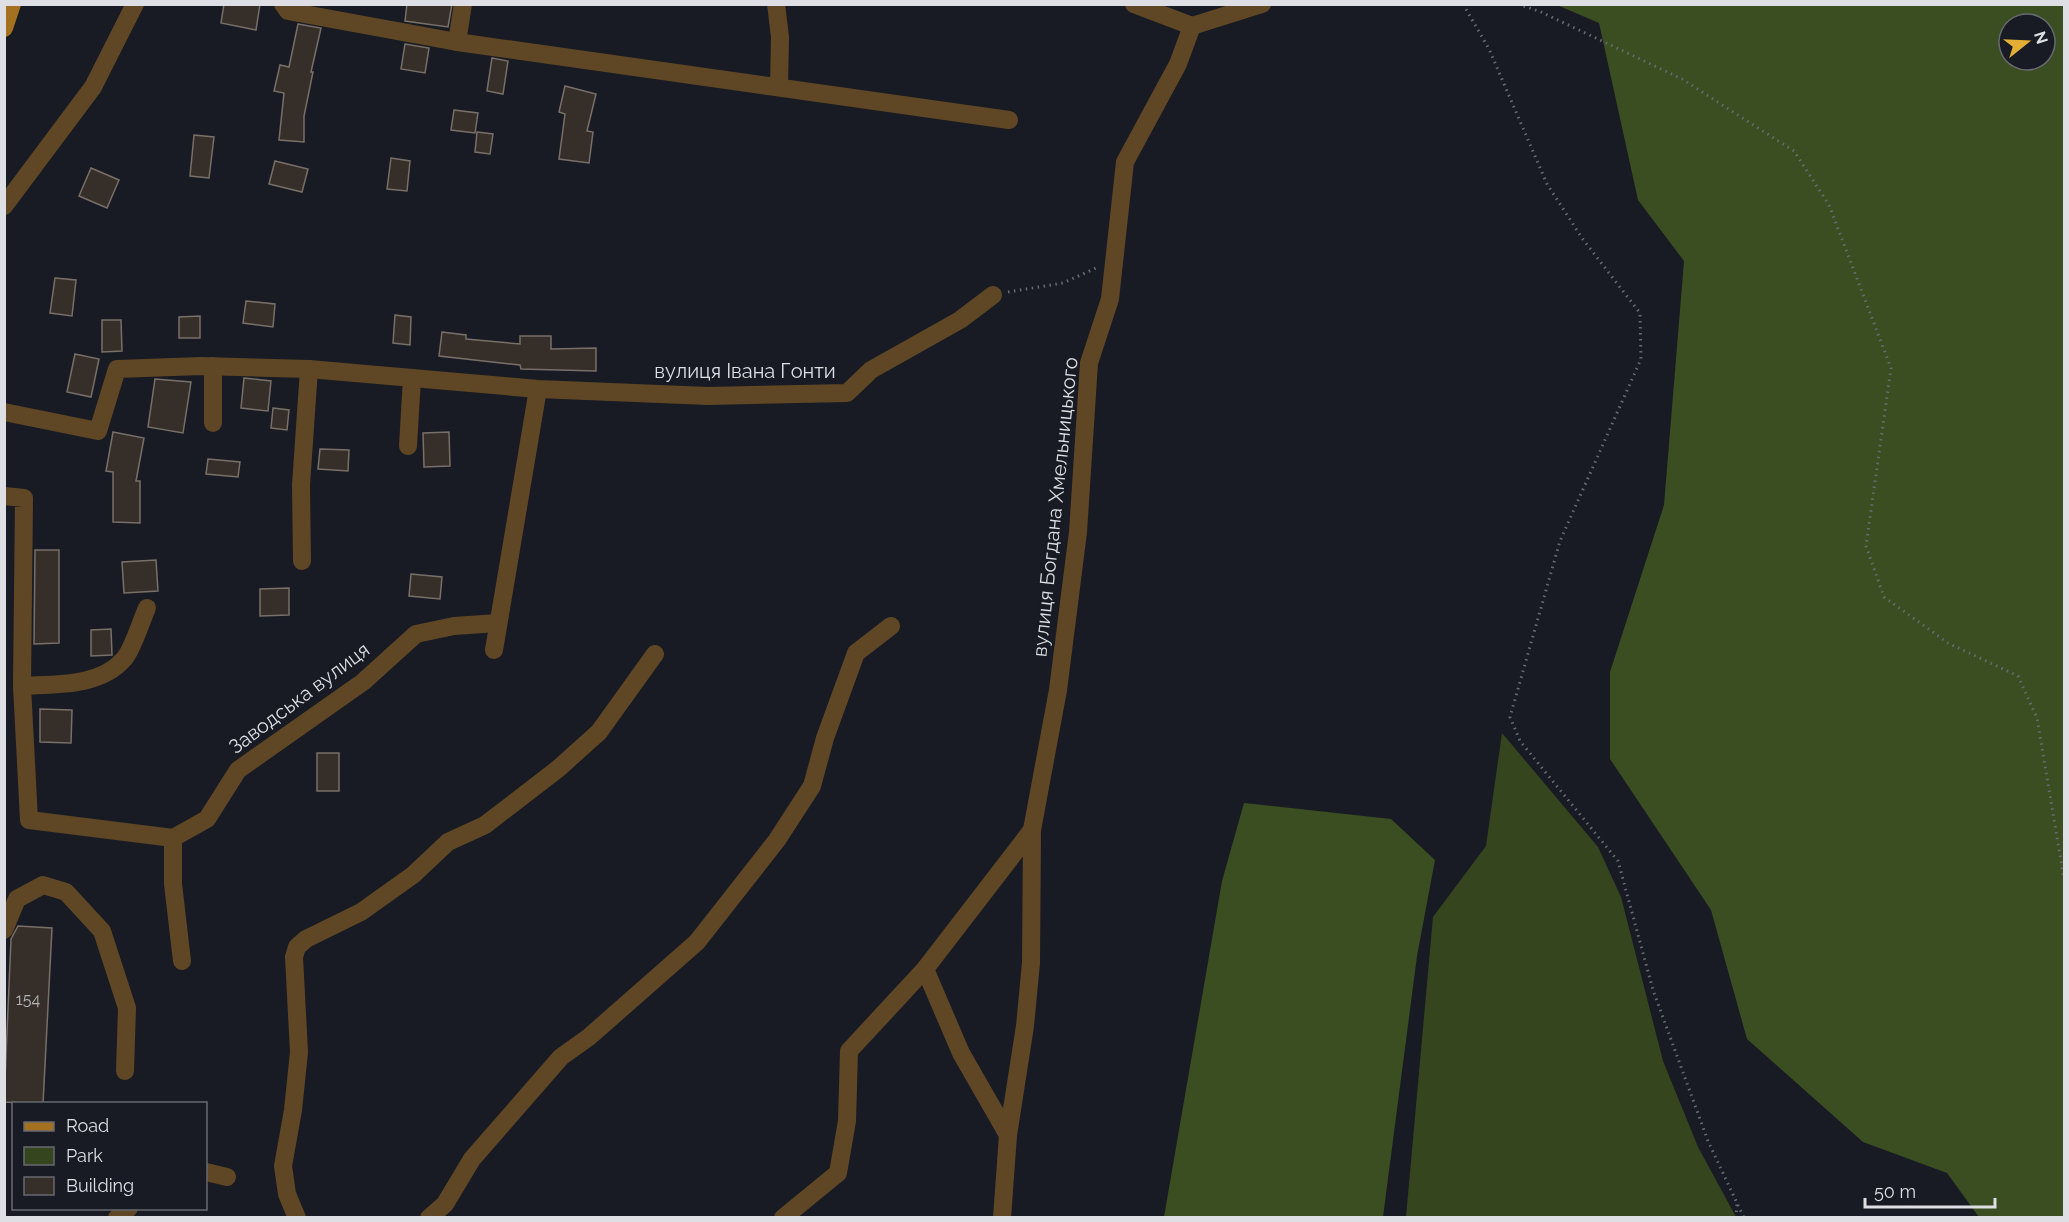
<svg xmlns="http://www.w3.org/2000/svg" width="2069" height="1222" viewBox="0 0 2069 1222" font-family="Raleway,sans-serif">
  <rect width="100%" height="100%" fill="#181b23"/>
  <!-- green -->
  <path fill="#35461e" d="M1502,733L1598,847L1621,897L1663,1061L1698,1147L1736,1217H1406L1433,917L1486,846Z"/>
  <!-- forest -->
  <g fill="#3a4e21" fill-rule="evenodd">
    <path d="M1557,5H2064V1217H1979L1947,1173L1863,1142L1747,1039L1711,910L1610,759V672L1664,505L1684,261L1638,200L1599,23ZM2009,24H2045V60H2009Z"/>
    <path d="M1244,803L1391,819L1435,860L1417,956L1383,1217H1164L1222,881Z"/>
  </g>
  <!-- building -->
  <g fill="#362f29" stroke="#786f68" stroke-width="1.5">
    <path d="M224,4H260L256,30L221,23Z"/>
    <path d="M407,4H452L448,27L405,21Z"/>
    <path d="M298,24L321,28L311,72H313L304,116V142L279,140L284,93L274,91L280,65L289,67Z"/>
    <path d="M405,44L429,48L425,73L401,69Z"/>
    <path d="M492,58L508,61L503,94L487,91Z"/>
    <path d="M565,86L596,94L587,131L593,132L589,163L559,159L565,114L559,112Z"/>
    <path d="M454,110L478,113L475,133L451,130Z"/>
    <path d="M477,132L493,134L490,154L475,152Z"/>
    <path d="M194,135L214,137L209,178L190,176Z"/>
    <path d="M391,158L410,161L407,191L387,189Z"/>
    <path d="M275,161L308,169L302,192L269,184Z"/>
    <path d="M91,168L119,180L107,208L79,196Z"/>
    <path d="M55,278L76,280L72,316L50,313Z"/>
    <path d="M246,301L275,304L273,327L243,323Z"/>
    <path d="M395,315L411,317L410,345L393,343Z"/>
    <path d="M200,316V338H179V317Z"/>
    <path d="M102,320H121L122,351L102,352Z"/>
    <path d="M442,332L466,335V339L520,344V336H551V349L596,348V371L521,369L520,365L439,356Z"/>
    <path d="M75,354L99,359L91,397L67,392Z"/>
    <path d="M244,378L271,381L268,411L241,408Z"/>
    <path d="M155,379L191,382L183,433L148,427Z"/>
    <path d="M273,408L289,410L287,430L271,428Z"/>
    <path d="M113,432L144,438L136,481H140V523L113,522V472L106,471Z"/>
    <path d="M449,432L450,466L424,467L423,433Z"/>
    <path d="M320,449L349,450L348,471L318,469Z"/>
    <path d="M208,459L240,462L238,477L206,474Z"/>
    <path d="M35,550H59V643L34,644Z"/>
    <path d="M156,560L158,591L124,593L122,562Z"/>
    <path d="M411,574L442,577L440,599L409,596Z"/>
    <path d="M289,588V615L260,616V589Z"/>
    <path d="M111,629L112,655L91,656V630Z"/>
    <path d="M40,709L72,710L71,743L40,742Z"/>
    <rect x="317" y="753" width="22" height="38"/>
    <path d="M18,926L52,928L43,1104L4,1102L11,939Z"/>
  </g>
  <g fill="none" stroke-linecap="round" stroke-linejoin="round">
    <!-- path -->
    <g stroke="#686a71" stroke-width="3" stroke-dasharray="1.5 4.5" stroke-linecap="butt">
      <path d="M1463,4L1489,49L1547,184L1582,238L1640,313L1641,359L1560,541L1510,717L1520,741L1618,861L1653,990L1708,1141L1744,1218"/>
      <path d="M1518,4L1541,12L1682,79L1794,151L1829,205L1891,368L1866,546L1884,597L1948,643L2018,676L2037,718L2064,879"/>
      <path d="M1008,292L1063,283L1096,268"/>
      <path d="M1736,1218L1737,1204"/>
    </g>
    <!-- minor -->
    <g stroke="#5f4725" stroke-width="18">
      <path d="M283,4L288,11L457,42L1009,120"/>
      <path d="M776,4L780,37L779,87"/>
      <path d="M1134,4L1192,26"/>
      <path d="M457,42L463,4"/>
      <path d="M4,206L93,87L135,4"/>
      <path d="M4,412L98,431L117,369L201,366L309,369L538,389L708,396L847,393L871,370L960,320L993,295"/>
      <path d="M213,423V366"/>
      <path d="M408,446L412,378"/>
      <path d="M4,496L24,498L22,686L29,820L173,838L207,819L238,770L363,682L416,634L454,626L498,623"/>
      <path d="M302,561L301,485L309,369"/>
      <path d="M494,650L538,389"/>
      <path d="M22,686C55,684 100,687 124,659C133,649 141,621 147,608"/>
      <path d="M173,838V884L182,961"/>
      <path d="M4,930L17,899L43,885L66,892L102,931L127,1008L125,1071"/>
      <path d="M925,969L961,1053L1008,1135"/>
      <path d="M206,1172L227,1177"/>
      <path d="M117,1218L129,1208"/>
      <path d="M297,1218L287,1194L283,1166L293,1110L299,1052L294,957L297,947L306,939L361,912L413,875L448,842L485,825L559,768L599,732L655,654"/>
      <path d="M429,1218L445,1204L472,1159L561,1057L589,1037L697,942L777,840L812,786L825,738L856,653L891,626"/>
      <path d="M783,1218L838,1173L847,1121L849,1051L925,969L1032,830"/>
      <path d="M1002,1218L1008,1135L1025,1026L1031,963L1032,830L1058,690L1078,532L1089,363L1110,299L1125,162L1178,64L1192,26L1262,4"/>
    </g>
    <!-- major -->
    <path stroke="#a47120" stroke-width="18" d="M4,28L12,4"/>
  </g>
  <g text-anchor="middle" stroke-width="5" stroke-linejoin="round" paint-order="stroke">
    <!-- number labels -->
    <g font-size="16" fill="#b3b3b5">
      <text x="28" y="1005">154</text>
    </g>
    <!-- street labels -->
    <g font-size="20" fill="#dddfe4" stroke="#181b23">
      <text x="745" y="378">вулиця Івана Гонти</text>
      <text transform="translate(1055 507) rotate(-84)" y="7">вулиця Богдана Хмельницького</text>
      <text transform="translate(299 698) rotate(-37)" y="7">Заводська вулиця</text>
    </g>
  </g>
  <!-- border -->
  <rect width="2069" height="1222" fill="none" stroke="#dddfe4" stroke-width="12"/>
  <!-- legend -->
  <rect x="12" y="1102" width="195" height="108" fill="#181b23" stroke="#676970" stroke-width="1.5"/>
  <rect x="24" y="1122" width="30" height="9" fill="#a47120" stroke="#676970" stroke-width="1.5"/>
  <text x="66" y="1132" font-size="18" fill="#dddfe4">Road</text>
  <rect x="24" y="1147" width="30" height="18" fill="#35461e" stroke="#676970" stroke-width="1.5"/>
  <text x="66" y="1162" font-size="18" fill="#dddfe4">Park</text>
  <rect x="24" y="1177" width="30" height="18" fill="#362f29" stroke="#676970" stroke-width="1.5"/>
  <text x="66" y="1192" font-size="18" fill="#dddfe4">Building</text>
  <!-- north arrow -->
  <g transform="translate(2027 42) rotate(72)"><circle r="28" fill="#181b23" stroke="#676970" stroke-width="1.5"/>
  <path d="M0-4.5L10 22L0 15L-10 22Z" fill="#e2af34"/>
  <text y="-9" font-size="16" font-weight="bold" text-anchor="middle" fill="#dddfe4">N</text>
  </g>
  <!-- scale -->
  <path d="M1865 1198v9h130v-9" fill="none" stroke="#dddfe4" stroke-width="3"/>
  <text x="1874" y="1198" font-size="18" fill="#dddfe4" stroke="#181b23" stroke-width="4.5" paint-order="stroke">50 m</text>
</svg>
